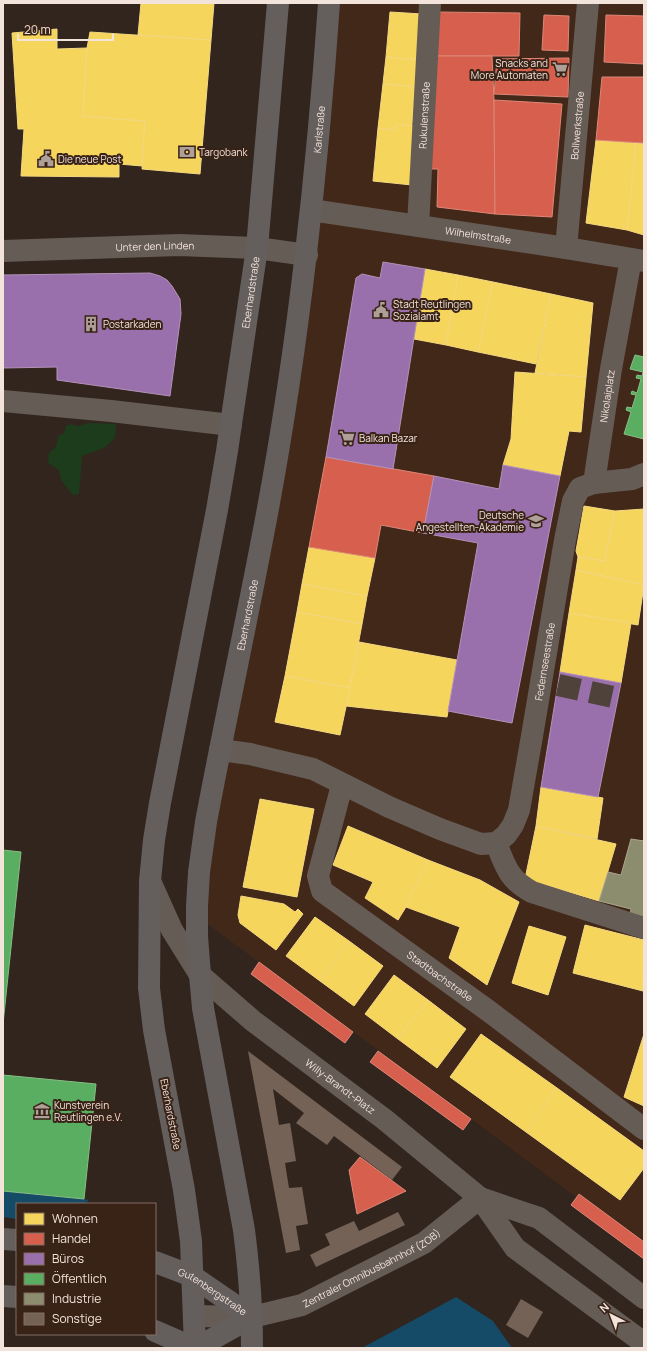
<svg xmlns="http://www.w3.org/2000/svg" width="647" height="1351" viewBox="0 0 647 1351" font-family="Manrope,sans-serif">
  <rect width="100%" height="100%" fill="#31251e"/>
  <!-- built -->
  <path fill="#422819" d="M338,3H644V1247L202,920Z"/>
  <!-- green -->
  <path fill="#1d3c1b" d="M89,423L116,424L115,438L104,448L82,456L79,494L73,495L61,480L59,470L48,463L49,453L56,447L58,436L64,433L66,426L71,424L78,426Z"/>
  <!-- water -->
  <g fill="#154b66">
    <path d="M3,1191L84,1199L89,1200L85,1204H17V1219L3,1217Z"/>
    <path d="M456,1297L493,1321L512,1348H362Z"/>
  </g>
  <!-- homes -->
  <g fill="#f6d55c" stroke="#f5d982">
    <path d="M141,3H214L211,40L138,35Z"/>
    <path d="M390,12L422,14L418,60L386,57Z"/>
    <path d="M57,29V49L87,48L83,116L145,121L142,166L119,164V177L21,176L24,129H18L12,33Z"/>
    <path d="M90,32L211,40L200,174L142,169L145,121L83,116L87,48Z"/>
    <path d="M386,57L418,60L415,87L383,84Z"/>
    <path d="M383,84L415,87L412,126L396,125L395,130L378,128Z"/>
    <path d="M396,125L418,126L412,185L373,181L378,128L395,130Z"/>
    <path d="M596,140L636,143L627,230L586,223Z"/>
    <path d="M636,143H644V235L627,230Z"/>
    <path d="M425,269L458,275L446,345L414,339Z"/>
    <path d="M458,275L493,282L478,352L446,345Z"/>
    <path d="M493,282L551,294L536,364L478,352Z"/>
    <path d="M551,294L593,303L586,377L535,373Z"/>
    <path d="M515,372L586,377L581,432L569,431L560,476L503,465L511,439Z"/>
    <path d="M584,506L615,511L605,561L578,557L576,551Z"/>
    <path d="M644,509V585L576,570L578,557L605,561L615,511Z"/>
    <path d="M309,547L375,558L367,596L302,584Z"/>
    <path d="M576,570L644,585L638,625L569,613Z"/>
    <path d="M302,584L367,596L362,624L297,612Z"/>
    <path d="M297,612L362,624L350,688L285,676Z"/>
    <path d="M569,613L631,623L621,683L560,672Z"/>
    <path d="M359,642L457,660L447,717L346,706Z"/>
    <path d="M285,676L350,688L340,735L275,722Z"/>
    <path d="M541,787L603,798L597,839L536,826Z"/>
    <path d="M260,799L314,809L297,897L243,887Z"/>
    <path d="M348,826L428,860L406,907L398,920L365,898L373,882L333,865Z"/>
    <path d="M536,826L616,844L599,901L525,879Z"/>
    <path d="M428,860L480,880L519,902L487,985L449,958L460,927L406,907Z"/>
    <path d="M241,896L284,904L295,912L298,909L303,914L276,950L240,923L238,915Z"/>
    <path d="M315,917L349,941L320,981L286,956Z"/>
    <path d="M585,925L644,940L643,991L573,973Z"/>
    <path d="M529,926L566,937L548,995L512,983Z"/>
    <path d="M349,941L383,966L354,1006L320,981Z"/>
    <path d="M394,975L428,1000L398,1039L365,1014Z"/>
    <path d="M428,1000L466,1029L437,1068L398,1039Z"/>
    <path d="M481,1034L557,1088L526,1132L450,1077Z"/>
    <path d="M644,1034V1106L624,1097Z"/>
    <path d="M557,1088L644,1151V1168L620,1200L526,1132Z"/>
  </g>
  <!-- shops -->
  <g fill="#d6604d" stroke="#de8778">
    <path d="M438,12L520,13L519,56H435Z"/>
    <path d="M544,15L569,16L568,51L542,50Z"/>
    <path d="M606,15L644,16V64L604,62Z"/>
    <path d="M435,56H492L494,100L495,214L437,207L438,169H430Z"/>
    <path d="M569,58L568,97L494,94L497,59Z"/>
    <path d="M602,77H644V143L596,140Z"/>
    <path d="M494,100L562,104L552,217L495,214Z"/>
    <path d="M326,457L434,476L423,533L381,525L375,558L309,547Z"/>
    <path d="M259,962L353,1032L345,1043L251,974Z"/>
    <path d="M378,1051L471,1119L463,1130L370,1062Z"/>
    <path d="M360,1157L406,1191L357,1214L349,1170Z"/>
    <path d="M579,1194L644,1242V1259L571,1205Z"/>
  </g>
  <!-- offices -->
  <g fill="#9970ab" stroke="#b492b9">
    <path d="M383,262L425,269L393,469L326,457L356,278L362,274L380,278Z"/>
    <path d="M150,273L160,276L167,280L172,286L180,299L181,314L170,396L57,380V367L3,368V275Z"/>
    <path d="M503,465L560,476L512,723L448,711L478,543L423,533L434,476L499,489Z"/>
    <path d="M560,672L621,683L598,797L541,787Z"/>
  </g>
  <!-- public -->
  <g fill="#5aae61" stroke="#88be86">
    <path d="M635,355L644,357V439L624,434L631,412L626,410L627,407L632,408L636,395L631,394L632,391L637,393L641,379L636,378L637,375L642,376L643,372L630,369Z"/>
    <path d="M3,850L21,852L3,1024Z"/>
    <path d="M3,1075L96,1084L84,1199L3,1191Z"/>
  </g>
  <!-- industry -->
  <path fill="#8c8c6e" stroke="#aba68f" d="M631,839L644,841V922L630,917L631,909L599,901L608,872L621,875Z"/>
  <!-- building -->
  <g fill="#746256">
    <path d="M248,1051L402,1167L392,1180L334,1136L327,1145L296,1123L304,1113L273,1089L279,1125L290,1123L296,1161L285,1163L289,1188L302,1187L308,1224L296,1226L300,1250L286,1253Z"/>
    <path d="M398,1212L405,1225L316,1267L310,1255L330,1245L325,1234L354,1221L359,1231Z"/>
    <path d="M521,1299L543,1312L528,1338L506,1325Z"/>
  </g>
  <g fill="none" stroke-linecap="round" stroke-linejoin="round">
    <!-- minor-tunnel -->
    <path stroke="#4e423a" stroke-width="22" stroke-dasharray="22 11" stroke-linecap="butt" d="M558,685L618,698"/>
    <!-- minor -->
    <g stroke="#665c56" stroke-width="22">
      <path id="s1" d="M311,210L566,248L644,261"/>
      <path id="s2" d="M418,226L430,3"/>
      <path id="s3" d="M566,248L588,3"/>
      <path id="s4" d="M3,251L179,245L257,248L307,255"/>
      <path d="M3,401L111,411L231,425"/>
      <path id="s5" d="M594,483L611,369L631,259"/>
      <path id="s6" d="M220,750L250,754L313,769L389,807L440,829L481,844L496,843L506,835L513,825L519,810L532,736L565,540L573,501L580,488L594,483L632,479L644,474"/>
      <path id="s7" d="M342,785L318,876L322,891L490,1012L644,1129"/>
      <path d="M496,843C506,867 508,879 532,892L644,928"/>
      <path id="s8" d="M150,881L172,930L200,975L253,1021L384,1119L480,1198L515,1248L644,1343"/>
      <path d="M480,1198L539,1218L644,1298"/>
      <path id="s9" d="M194,1316L252,1317L302,1305L424,1243L480,1198"/>
    </g>
    <!-- major -->
    <g stroke="#645e5c" stroke-width="22">
      <path d="M3,1239L17,1240"/>
      <path id="s10" d="M155,1262L192,1276L252,1317"/>
      <path d="M3,1296L17,1297"/>
      <path d="M155,1331L194,1348"/>
      <path id="s11" d="M195,1348L191,1241L184,1190L154,1030L149,988L150,881L154,840L160,803L217,510L227,451L257,248L278,3"/>
      <path d="M196,1348L252,1317"/>
      <path id="s12" d="M252,1348C252,1308 249,1269 244,1230L203,1008L200,975L197,936V906L199,872L206,822C225,721 247,620 266,519C298,349 317,176 329,3"/>
    </g>
  </g>
  <!-- icons -->
  <defs>
    <symbol id="supermarket-bare" viewBox="-9 -9 18 18"><path d="M-6-5.5h2.5l.6 2H6L4.5 2H-2.5L-4.4-4H-6ZM-1.5 3.2a1.3 1.3 0 1 0 .1 0ZM3 3.2a1.3 1.3 0 1 0 .1 0Z" fill="#aea099" stroke="#392216" stroke-width="2.5" paint-order="stroke"/></symbol>
    <symbol id="bank-bare" viewBox="-9 -9 18 18"><path d="M-6-4H6V4H-6ZM0-2.3a2.3 2.3 0 1 0 0 4.6a2.3 2.3 0 1 0 0-4.6Z" fill="#aea099" stroke="#392216" stroke-width="2.5" paint-order="stroke"/></symbol>
    <symbol id="civic-bare" viewBox="-9 -9 18 18"><path d="M-.6-6.5H3V-4.5H.6V-3L4-1V1h2V6H-6V1h2V-1L-.6-3ZM-1.2 2.5V6h2.4V2.5Z" fill="#aea099" stroke="#392216" stroke-width="2.5" paint-order="stroke"/></symbol>
    <symbol id="building-bare" viewBox="-9 -9 18 18"><path d="M-4-6H4V6H1V3H-1V6H-4ZM-2.5-4.3h1.7v1.8h-1.7ZM.8-4.3h1.7v1.8H.8ZM-2.5-1h1.7V.8h-1.7ZM.8-1h1.7V.8H.8Z" fill="#aea099" stroke="#392216" stroke-width="2.5" paint-order="stroke"/></symbol>
    <symbol id="university-bare" viewBox="-9 -9 18 18"><path d="M0-5L7-2L0 1L-7-2ZM-4 1L0 2.5L4 1V4Q0 6-4 4Z" fill="#aea099" stroke="#392216" stroke-width="2.5" paint-order="stroke"/></symbol>
    <symbol id="museum-bare" viewBox="-9 -9 18 18"><path d="M0-6L6-3V-2H-6V-3ZM-5-1h2V3h-2ZM-1-1h2V3h-2ZM3-1h2V3H3ZM-6 4H6V6H-6Z" fill="#aea099" stroke="#392216" stroke-width="2.5" paint-order="stroke"/></symbol>
  </defs>
  <g fill-rule="evenodd">
    <use href="#supermarket-bare" x="549" y="58" width="22" height="22"/>
    <use href="#bank-bare" x="176" y="141" width="22" height="22"/>
    <use href="#civic-bare" x="35" y="148" width="22" height="22"/>
    <use href="#civic-bare" x="370" y="299" width="22" height="22"/>
    <use href="#building-bare" x="80" y="313" width="22" height="22"/>
    <use href="#supermarket-bare" x="336" y="427" width="22" height="22"/>
    <use href="#university-bare" x="525" y="510" width="22" height="22"/>
    <use href="#museum-bare" x="31" y="1100" width="22" height="22"/>
  </g>
  <g text-anchor="middle" stroke-width="4" stroke-linejoin="round" paint-order="stroke">
    <!-- poi labels -->
    <g font-size="10" fill="#f2e3db" stroke="#392216" text-anchor="start">
      <text x="548" y="67" text-anchor="end">Snacks and<tspan x="548" dy="12">More Automaten</tspan></text>
      <text x="199" y="156">Targobank</text>
      <text x="58" y="163">Die neue Post</text>
      <text x="393" y="308">Stadt Reutlingen<tspan x="393" dy="12">Sozialamt</tspan></text>
      <text x="103" y="328">Postarkaden</text>
      <text x="359" y="442">Balkan Bazar</text>
      <text x="524" y="519" text-anchor="end">Deutsche<tspan x="524" dy="12">Angestellten-Akademie</tspan></text>
      <text x="54" y="1109">Kunstverein<tspan x="54" dy="12">Reutlingen e.V.</tspan></text>
    </g>
    <!-- street labels -->
    <g font-size="10" fill="#f2e3db" stroke="#392216">
      <text dy="4" stroke="none"><textPath href="#s2" startOffset="111">Rukulenstraße</textPath></text>
      <text dy="4" stroke="none"><textPath href="#s3" startOffset="123">Bollwerkstraße</textPath></text>
      <text dy="4" stroke="none"><textPath href="#s12" startOffset="1233">Karlstraße</textPath></text>
      <text dy="4" stroke="none"><textPath href="#s1" startOffset="169">Wilhelmstraße</textPath></text>
      <text dy="4" stroke="none"><textPath href="#s4" startOffset="152">Unter den Linden</textPath></text>
      <text dy="4" stroke="none"><textPath href="#s11" startOffset="1068">Eberhardstraße</textPath></text>
      <text dy="4" stroke="none"><textPath href="#s5" startOffset="88">Nikolaiplatz</textPath></text>
      <text dy="4" stroke="none"><textPath href="#s12" startOffset="742">Eberhardstraße</textPath></text>
      <text dy="4" stroke="none"><textPath href="#s6" startOffset="486">Federnseestraße</textPath></text>
      <text dy="4" stroke="none"><textPath href="#s7" startOffset="255">Stadtbachstraße</textPath></text>
      <text dy="4" stroke="none"><textPath href="#s8" startOffset="286">Willy-Brandt-Platz</textPath></text>
      <text transform="translate(171 1114) rotate(79)" y="4">Eberhardstraße</text>
      <text dy="4" stroke="none"><textPath href="#s9" startOffset="188">Zentraler Omnibusbahnhof (ZOB)</textPath></text>
      <text dy="4" stroke="none"><textPath href="#s10" startOffset="65">Gutenbergstraße</textPath></text>
    </g>
  </g>
  <!-- border -->
  <rect width="647" height="1351" fill="none" stroke="#f2e3db" stroke-width="8"/>
  <!-- legend -->
  <rect x="16" y="1203" width="140" height="132" fill="#392216" stroke="#836f65"/>
  <rect x="24" y="1213" width="20" height="12" fill="#f6d55c" stroke="#836f65"/>
  <text x="52" y="1223" font-size="12" fill="#f2e3db">Wohnen</text>
  <rect x="24" y="1233" width="20" height="12" fill="#d6604d" stroke="#836f65"/>
  <text x="52" y="1243" font-size="12" fill="#f2e3db">Handel</text>
  <rect x="24" y="1253" width="20" height="12" fill="#9970ab" stroke="#836f65"/>
  <text x="52" y="1263" font-size="12" fill="#f2e3db">Büros</text>
  <rect x="24" y="1273" width="20" height="12" fill="#5aae61" stroke="#836f65"/>
  <text x="52" y="1283" font-size="12" fill="#f2e3db">Öffentlich</text>
  <rect x="24" y="1293" width="20" height="12" fill="#8c8c6e" stroke="#836f65"/>
  <text x="52" y="1303" font-size="12" fill="#f2e3db">Industrie</text>
  <rect x="24" y="1313" width="20" height="12" fill="#746256" stroke="#836f65"/>
  <text x="52" y="1323" font-size="12" fill="#f2e3db">Sonstige</text>
  <!-- north arrow -->
  <g transform="translate(611 1315) rotate(318)" stroke="#392216" stroke-width="3" paint-order="stroke">
  <path d="M0-3L7 15L0 10L-7 15Z" fill="#f2e3db"/>
  <text y="-6" font-size="11" font-weight="bold" text-anchor="middle" fill="#f2e3db">N</text>
  </g>
  <!-- scale -->
  <path d="M18 34v6h95v-6" fill="none" stroke="#f2e3db" stroke-width="2"/>
  <text x="24" y="34" font-size="12" fill="#f2e3db" stroke="#392216" stroke-width="3" paint-order="stroke">20 m</text>
</svg>
